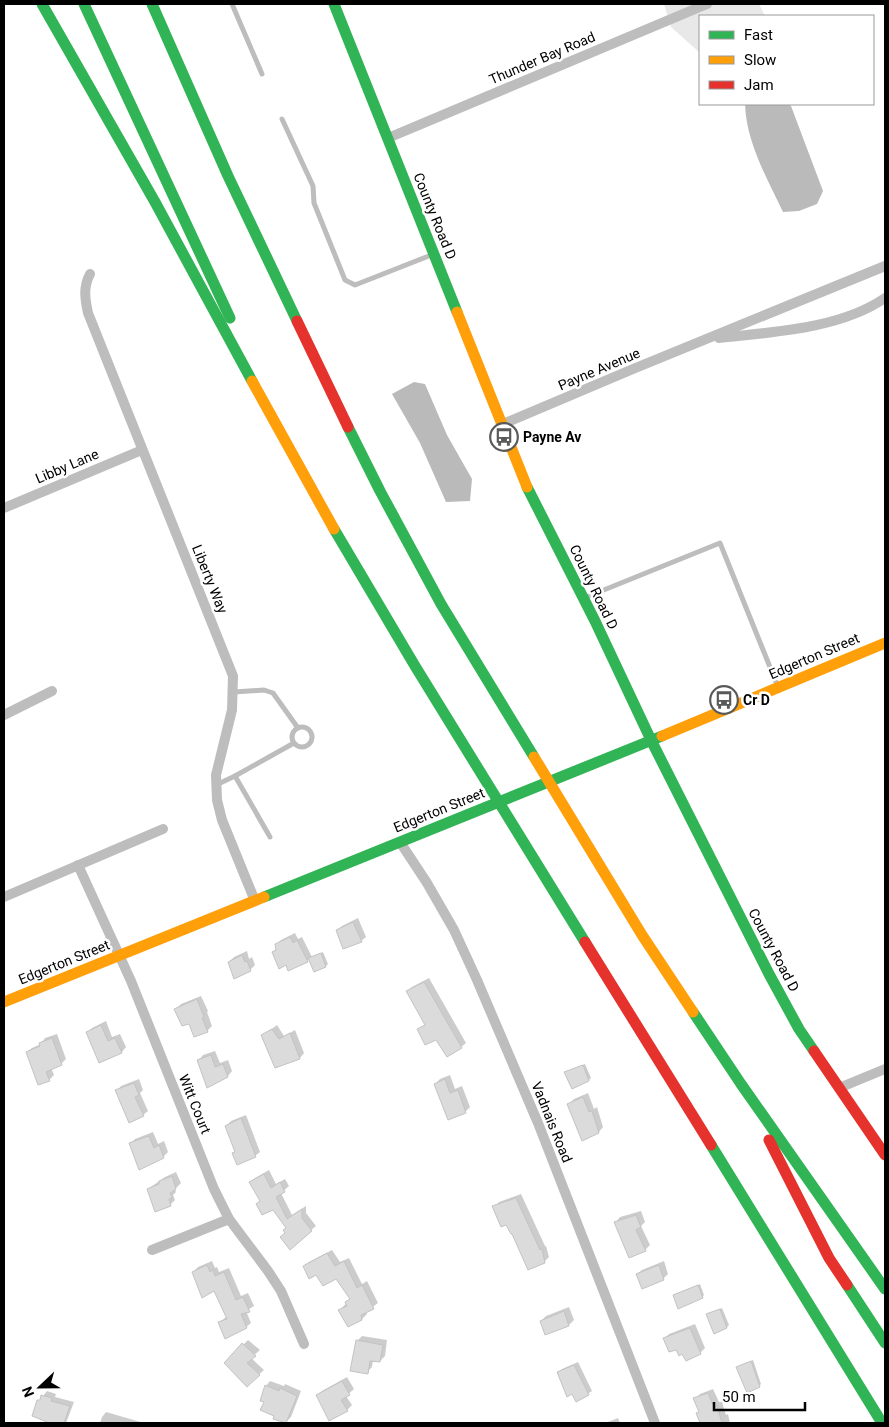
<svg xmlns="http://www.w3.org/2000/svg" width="889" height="1427" viewBox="0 0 889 1427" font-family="Roboto,sans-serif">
  <rect width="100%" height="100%" fill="#fff"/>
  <!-- green -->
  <path fill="#e8e8e8" d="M664,4H759L765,16H700V52H699L671,27Z"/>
  <!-- water -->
  <g fill="#bababa">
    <path d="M745,104H788L791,106L823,191L817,204L799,211L783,212C767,178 746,142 745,104Z"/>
    <path d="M414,382L425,384L447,435L472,479L470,501L446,502L420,443L392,394Z"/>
  </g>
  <!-- shadow -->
  <g fill="#0003">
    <path d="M358,918L366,937L361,941L337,931L342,926Z"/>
    <path d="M295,933L298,939L302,937L312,957L323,952L328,964L326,966L310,958L307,961L287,963L273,952L277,949L276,945L281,940Z"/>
    <path d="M247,951L249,959L252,957L255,965L250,970L229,962L234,957Z"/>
    <path d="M429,978L466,1043L461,1047L418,1030L426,1024L407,992L412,987Z"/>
    <path d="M201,996L208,1011L207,1012L212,1026L207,1031L189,1022L176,1009L181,1004Z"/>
    <path d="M106,1021L112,1037L120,1034L126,1047L122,1052L100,1062L87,1033L92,1028Z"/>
    <path d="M277,1025L284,1036L295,1030L304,1053L300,1058L276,1066L262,1036Z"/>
    <path d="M57,1034L66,1059L62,1063L51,1068L54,1075L49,1080L27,1052L32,1048L41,1044L45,1038Z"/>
    <path d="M215,1051L220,1063L228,1060L232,1071L228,1076L208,1086L199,1060L203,1055Z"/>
    <path d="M585,1064L591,1078L589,1080L566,1072Z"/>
    <path d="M450,1075L455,1089L462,1086L470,1107L465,1112L435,1084L440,1079Z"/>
    <path d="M139,1079L143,1090L140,1093L148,1111L143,1115L117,1091L121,1086Z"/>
    <path d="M588,1093L594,1109L597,1107L603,1127L599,1132L569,1104L574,1099Z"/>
    <path d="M246,1115L260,1152L255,1156L234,1153L236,1151L226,1126L231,1121Z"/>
    <path d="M153,1132L158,1144L164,1141L168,1152L163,1157L130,1144L135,1139Z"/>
    <path d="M269,1170L276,1184L285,1179L289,1186L281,1193L292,1215L306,1206V1213L316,1226L311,1230L286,1232L288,1228L273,1208L261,1201L251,1182L255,1178Z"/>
    <path d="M176,1172L181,1183L175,1189L176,1192L173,1195L175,1200L170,1205L148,1189L165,1177Z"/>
    <path d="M521,1194L545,1246H546L549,1257L544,1262L513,1232L494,1207L499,1202Z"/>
    <path d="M641,1211L645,1222L641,1226L650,1245L645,1250L616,1222L620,1217Z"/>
    <path d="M332,1250L340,1262L349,1258L362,1284L367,1281L378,1303L366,1312L367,1314L362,1319L348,1325L340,1310L351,1298L336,1278L317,1273L304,1266L309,1262Z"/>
    <path d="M212,1261L215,1268L217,1267L219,1272L229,1268L241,1296L248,1293L254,1306L246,1311L251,1323L246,1327L220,1322L227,1316L215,1290L193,1272L198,1267Z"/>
    <path d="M664,1261L668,1274L663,1279L637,1274L642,1270Z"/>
    <path d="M700,1284L704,1295L702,1297L674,1296Z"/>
    <path d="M569,1307L574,1320L569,1325L546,1333L541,1321L546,1316Z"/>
    <path d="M722,1308L729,1325L727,1327L707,1314Z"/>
    <path d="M695,1324L705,1348L700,1353L683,1352L665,1338L669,1334Z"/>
    <path d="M362,1336L387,1340L385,1356L380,1361L373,1360L372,1367L367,1372L357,1341Z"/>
    <path d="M248,1340L260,1350L251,1358L264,1370L247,1385L225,1363Z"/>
    <path d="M753,1360L761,1384L759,1386L738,1367Z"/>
    <path d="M578,1362L592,1391L577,1401L559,1372L562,1369Z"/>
    <path d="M347,1377L354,1389L346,1396L352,1405L347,1410L330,1419L317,1395L322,1391Z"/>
    <path d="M270,1381L284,1386L285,1384L301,1391L291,1417L286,1422L276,1416L266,1401V1386Z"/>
    <path d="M713,1389L719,1402H722L726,1415L728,1414L730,1423H701L698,1413L700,1411L695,1399L700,1394Z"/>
    <path d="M47,1391L56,1394L55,1397L74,1402L66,1423H48L49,1421L39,1401Z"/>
    <path d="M106,1412L144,1423H100L102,1417Z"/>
    <path d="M618,1418L620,1423H605Z"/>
  </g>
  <!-- building -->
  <g fill="#dbdbdb" stroke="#c3c3c3">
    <path d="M353,922L362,942L343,949L336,930Z"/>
    <path d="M290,937L293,943L297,940L308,962L288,971L286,965L279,969L272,952L276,950L275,944Z"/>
    <path d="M321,953L326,967L314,972L308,958Z"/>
    <path d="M242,955L245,962L247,961L251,971L234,979L228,962Z"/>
    <path d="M424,982L462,1048L447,1057L436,1040L425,1045L417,1029L425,1025L406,991Z"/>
    <path d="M197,999L204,1017L202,1018L208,1032L194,1037L189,1024L182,1026L174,1009Z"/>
    <path d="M101,1025L108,1041L115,1038L122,1053L99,1063L86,1032Z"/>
    <path d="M272,1029L279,1039L290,1033L300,1059L275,1068L261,1035Z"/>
    <path d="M52,1038L62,1065L46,1072L50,1081L38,1085L26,1052L40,1046L39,1043Z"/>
    <path d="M211,1055L215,1067L223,1064L228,1077L207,1088L197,1060Z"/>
    <path d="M583,1065L589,1081L572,1089L564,1072Z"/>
    <path d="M445,1079L450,1093L458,1090L466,1113L448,1120L434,1084Z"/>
    <path d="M134,1083L139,1095L135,1097L144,1116L129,1123L115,1090Z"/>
    <path d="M583,1097L589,1112L592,1111L599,1133L582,1141L567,1104Z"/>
    <path d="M241,1118L256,1157L237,1165L232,1153L235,1152L225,1126Z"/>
    <path d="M149,1136L154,1148L159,1145L164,1158L139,1170L129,1143Z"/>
    <path d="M264,1174L271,1188L280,1182L285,1192L276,1197L287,1219L302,1209V1218L312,1231L290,1250L280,1237L285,1233L283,1230L286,1228L273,1210L262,1215L256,1204L260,1201L249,1182Z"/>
    <path d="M172,1176L176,1189L170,1193L172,1198L169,1199L171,1206L155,1212L147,1189L159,1184V1181Z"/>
    <path d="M516,1198L540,1250L542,1249L545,1263L528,1270L512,1234H511L506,1225L501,1227L492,1206Z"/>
    <path d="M636,1215L641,1227L636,1230L646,1251L629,1258L614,1222Z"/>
    <path d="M327,1253L335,1266L344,1261L357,1288L362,1285L374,1309L361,1315L362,1320L348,1327L338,1310L347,1306L345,1302L350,1299L336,1279L323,1286L316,1275L309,1279L303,1266Z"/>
    <path d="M207,1265L210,1272L213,1270L215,1276L224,1272L236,1300L243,1297L250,1312L241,1314L247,1328L225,1339L218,1322L227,1319L214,1291L202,1298L192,1272Z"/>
    <path d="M659,1265L664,1280L642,1289L636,1274Z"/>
    <path d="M698,1285L703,1298L678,1309L673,1295Z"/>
    <path d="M720,1309L727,1328L714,1334L706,1314Z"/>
    <path d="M564,1311L569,1326L545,1335L540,1321Z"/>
    <path d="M690,1328L701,1354L686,1361L682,1354L679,1356L676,1350L669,1352L663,1338Z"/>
    <path d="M356,1340L383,1345L380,1362L370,1361L368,1374L350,1371Z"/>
    <path d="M242,1343L256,1356L247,1363L260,1375L247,1387L224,1363Z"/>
    <path d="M751,1361L760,1387L747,1393L736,1367Z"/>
    <path d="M574,1365L589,1395L576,1402L572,1394L567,1397L557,1372Z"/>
    <path d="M342,1381L350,1395L341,1400L348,1411L329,1421L316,1395Z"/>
    <path d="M265,1385L279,1391L280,1388L297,1396L286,1423L273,1419L274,1416L260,1410L264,1402L260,1401Z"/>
    <path d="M708,1393L714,1407L717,1406L722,1423H700L696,1413L699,1412L693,1398Z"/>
    <path d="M41,1395L52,1398L51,1401L70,1406L64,1423H47V1422L32,1416L37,1400H40Z"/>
  </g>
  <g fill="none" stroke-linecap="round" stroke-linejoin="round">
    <!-- lane -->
    <g stroke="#bdbdbd" stroke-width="5">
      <path d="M232,4L262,74"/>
      <path d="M282,119L313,186L314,203L345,280L355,285L434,254"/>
      <path d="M584,598L720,543L778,687"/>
      <path d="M234,692L264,690L273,693L298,728"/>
      <circle cx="302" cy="737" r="10"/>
      <path d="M235,776L294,743"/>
      <path d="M216,785L235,776L270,837"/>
    </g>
    <!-- street -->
    <g stroke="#bdbdbd" stroke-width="10">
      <path d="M388,138L707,4"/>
      <path d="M90,274C83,287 85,299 88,313L233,676L232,710L216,775L217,800L222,820L255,901"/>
      <path d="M719,338C772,332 840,329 885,298"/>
      <path d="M503,424L633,369L885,266"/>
      <path d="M4,508L142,450"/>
      <path d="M4,715L52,691"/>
      <path d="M400,842L427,883L454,930L477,980L538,1123L655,1423"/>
      <path d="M78,865L131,981L214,1189L229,1219L268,1271L281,1291L304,1344"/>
      <path d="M4,897L163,829"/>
      <path d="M839,1088L885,1069"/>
      <path d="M152,1250L229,1219"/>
    </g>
    <!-- fast -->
    <g stroke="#30b455" stroke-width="11">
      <path d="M42,4L155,202L252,381"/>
      <path d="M84,4L230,318"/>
      <path d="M152,4L228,176L297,321"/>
      <path d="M334,4L457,312"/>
      <path d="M348,427L380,491L441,604L534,757"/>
      <path d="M527,487L595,621L651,740L769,974L799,1029L814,1051"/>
      <path d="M334,529L415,666L585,942"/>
      <path d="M264,897L662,736"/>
      <path d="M693,1012L741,1084L885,1289"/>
      <path d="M711,1145L882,1423"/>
      <path d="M847,1285L885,1343"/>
    </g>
    <!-- slow -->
    <g stroke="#ff9f0a" stroke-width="11">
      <path d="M457,312L527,487"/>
      <path d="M252,381L334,529"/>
      <path d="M662,736L885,643"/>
      <path d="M534,757L642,935L693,1012"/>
      <path d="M4,1002L264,897"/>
    </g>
    <!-- jam -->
    <g stroke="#e5322d" stroke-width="11">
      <path d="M297,321L348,427"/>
      <path d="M585,942L711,1145"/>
      <path d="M814,1051L885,1155"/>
      <path d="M769,1140L829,1258L847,1285"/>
    </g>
  </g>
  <!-- icons -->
  <defs>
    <symbol id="bus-ring" viewBox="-11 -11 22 22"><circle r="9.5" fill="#fff" stroke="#595959" stroke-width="1.5"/><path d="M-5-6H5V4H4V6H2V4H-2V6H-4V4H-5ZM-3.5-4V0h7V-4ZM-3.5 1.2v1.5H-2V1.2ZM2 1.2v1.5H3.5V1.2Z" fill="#595959"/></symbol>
  </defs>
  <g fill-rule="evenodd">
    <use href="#bus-ring" x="488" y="421" width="32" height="32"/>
    <use href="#bus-ring" x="708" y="684" width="32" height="32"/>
  </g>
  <g text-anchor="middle" stroke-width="5" stroke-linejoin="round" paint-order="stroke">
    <!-- street labels -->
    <g font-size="14" fill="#000" stroke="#fff">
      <text transform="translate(542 58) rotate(-23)" y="5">Thunder Bay Road</text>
      <text transform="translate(435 216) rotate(68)" y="5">County Road D</text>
      <text transform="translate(599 369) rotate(-23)" y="5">Payne Avenue</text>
      <text transform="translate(67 466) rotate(-23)" y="5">Libby Lane</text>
      <text transform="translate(210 579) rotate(68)" y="5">Liberty Way</text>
      <text transform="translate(594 587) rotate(64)" y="5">County Road D</text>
      <text transform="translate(814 656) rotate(-23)" y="5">Edgerton Street</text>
      <text transform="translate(439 810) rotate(-22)" y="5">Edgerton Street</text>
      <text transform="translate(774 950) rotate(62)" y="5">County Road D</text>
      <text transform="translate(64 962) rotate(-22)" y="5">Edgerton Street</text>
      <text transform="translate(195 1104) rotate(68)" y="5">Witt Court</text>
      <text transform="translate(552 1122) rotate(68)" y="5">Vadnais Road</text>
    </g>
    <!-- poi labels -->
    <g font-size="14" font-weight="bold" fill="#000" stroke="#fff" text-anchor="start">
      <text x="523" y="442">Payne Av</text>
      <text x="743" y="705">Cr D</text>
    </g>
  </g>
  <!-- border -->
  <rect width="889" height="1427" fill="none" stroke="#000000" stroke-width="10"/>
  <!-- legend -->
  <rect x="699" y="15" width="175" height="90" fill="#ffffff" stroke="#999999"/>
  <rect x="709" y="31" width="25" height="8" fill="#30b455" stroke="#999999"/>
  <text x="744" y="40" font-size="15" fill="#000000">Fast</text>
  <rect x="709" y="56" width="25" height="8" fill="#ff9f0a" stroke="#999999"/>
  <text x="744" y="65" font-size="15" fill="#000000">Slow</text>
  <rect x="709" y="81" width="25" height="8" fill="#e5322d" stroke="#999999"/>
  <text x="744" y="90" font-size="15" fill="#000000">Jam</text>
  <!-- north arrow -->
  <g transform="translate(40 1387) rotate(248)" stroke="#ffffff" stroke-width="4" paint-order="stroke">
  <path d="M0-4L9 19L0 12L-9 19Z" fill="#000000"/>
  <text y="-8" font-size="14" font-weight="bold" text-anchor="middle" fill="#000000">N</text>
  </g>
  <!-- scale -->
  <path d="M714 1402v8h91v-8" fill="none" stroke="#000000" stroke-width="2.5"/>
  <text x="722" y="1402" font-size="15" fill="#000000" stroke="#ffffff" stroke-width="4" paint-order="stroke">50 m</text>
</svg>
